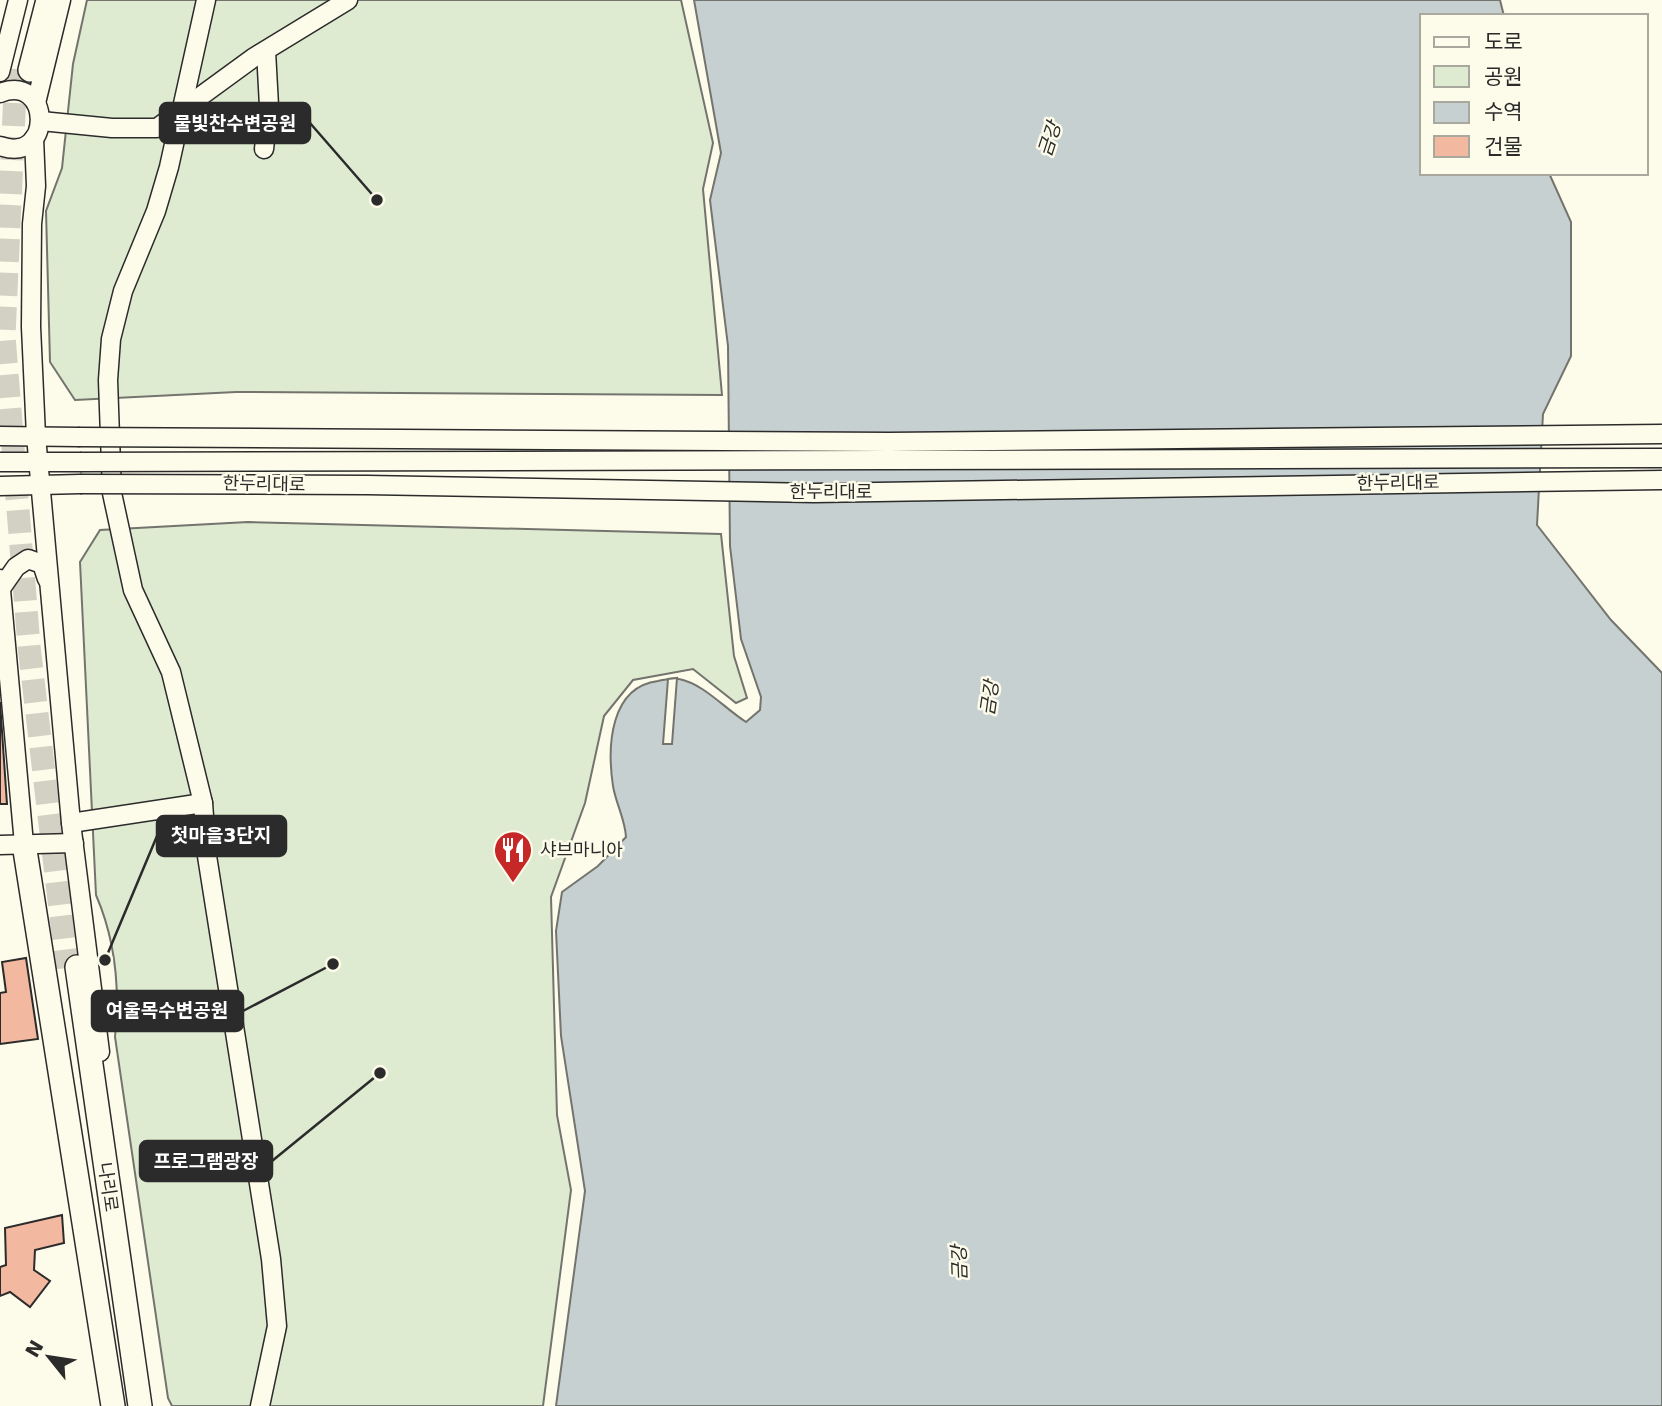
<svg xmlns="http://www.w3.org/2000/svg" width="1662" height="1406" viewBox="0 0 1662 1406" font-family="'DejaVu Sans','Noto Sans KR',sans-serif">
  <rect width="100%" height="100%" fill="#fdfbea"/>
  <!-- green -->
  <g fill="#deebd1" stroke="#74746e" stroke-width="2">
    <path d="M87,0H681L713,143L703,189L722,395L236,392L75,400L50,362L46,211L62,168L73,64Z"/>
    <path d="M248,522L721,534L734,656L747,698L736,703L693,669L633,680L604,716L585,803L551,897L557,1115L571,1190L543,1406H172L168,1398L115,1037C120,989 115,939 96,895L80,562L100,530Z"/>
  </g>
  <!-- water -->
  <path fill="#c7d0d0" stroke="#74746e" stroke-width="2" d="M694,0H1500L1504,16H1422V173H1549L1571,222V356L1543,414L1537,525L1611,620L1662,673V1406H556L585,1191L561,1036L556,931L562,892L598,866L626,837C625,819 616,804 613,786C607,746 610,687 658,681C664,680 673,677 679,679C704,684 724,708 746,722L760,710L761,697L741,639L730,546L728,346L710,200L721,153Z"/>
  <!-- pier -->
  <path fill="#fdfbea" stroke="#74746e" stroke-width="2" d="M677,678L672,744H663L668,679Z"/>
  <!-- building -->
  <g fill="#f2b8a0" stroke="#2b2b2b" stroke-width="2">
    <path d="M0,702L7,804H0Z"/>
    <path d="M26,958L38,1039L0,1044V993L6,992L2,962Z"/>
    <path d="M62,1215L64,1243L35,1250L34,1270L50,1281L30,1307L10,1292L0,1296V1267L6,1265L5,1228Z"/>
  </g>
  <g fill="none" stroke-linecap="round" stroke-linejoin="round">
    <!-- major-tunnel -->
    <path stroke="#d3d1c4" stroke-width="23" stroke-dasharray="23 11" stroke-linecap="butt" d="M16,69L4,336L29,646L67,968"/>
    <defs>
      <g id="minor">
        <path d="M206,0L169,167L156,211L123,291L111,339L108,380L112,493L133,590L171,672L203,803L207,856L271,1259L277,1326L260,1406"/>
        <path d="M0,72L18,0"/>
        <path d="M0,93C52,73 54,165 0,146"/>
        <path d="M36,103L61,0"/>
        <path d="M41,121L112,128H157L253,58L348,0"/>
        <path d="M34,138L36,186L32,224L31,327L36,436L71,823L100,1052"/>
        <path d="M264,149L269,106L266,51"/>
        <path d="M0,436L78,437"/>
        <path d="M0,462H80"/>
        <path d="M0,486L80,484"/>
        <path d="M0,579L24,844"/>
        <path d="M2,587L16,567L28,559L42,564L47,579"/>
        <path d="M71,823L203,803"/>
        <path d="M0,845L74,843"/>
      </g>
      <g id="major">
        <path d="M30,70L48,0"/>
        <path d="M24,844L113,1406"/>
        <path d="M77,967L140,1406"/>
      </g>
    </defs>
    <!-- minor casing -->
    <use href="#minor" stroke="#2b2b2b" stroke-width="21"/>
    <!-- major casing -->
    <use href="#major" stroke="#2b2b2b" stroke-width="26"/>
    <!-- minor -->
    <use href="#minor" stroke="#fdfbea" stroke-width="18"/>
    <!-- major -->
    <use href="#major" stroke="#fdfbea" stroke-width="23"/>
    <defs>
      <g id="minor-bridge">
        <path d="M78,437L889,442L1662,434"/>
        <path d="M80,462L1662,458"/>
        <path d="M80,484L367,485L814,493L1662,480"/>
      </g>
    </defs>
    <!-- minor-bridge casing -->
    <use href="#minor-bridge" stroke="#2b2b2b" stroke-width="21" stroke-linecap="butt"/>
    <!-- minor-bridge -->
    <use href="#minor-bridge" stroke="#fdfbea" stroke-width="18"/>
  </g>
  <!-- icons -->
  <defs>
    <symbol id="restaurant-pin" viewBox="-11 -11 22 30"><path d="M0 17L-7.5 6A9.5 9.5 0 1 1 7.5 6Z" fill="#c62828" stroke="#fdfbea"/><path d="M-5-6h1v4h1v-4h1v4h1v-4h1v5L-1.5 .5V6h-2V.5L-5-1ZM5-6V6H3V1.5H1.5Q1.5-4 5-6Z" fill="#fff"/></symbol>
  </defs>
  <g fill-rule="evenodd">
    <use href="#restaurant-pin" x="491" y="828" width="44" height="60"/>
  </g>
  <g text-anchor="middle" stroke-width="5" stroke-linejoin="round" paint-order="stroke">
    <!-- street labels -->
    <g font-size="18" fill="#2b2b2b" stroke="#fdfbea">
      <text transform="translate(1398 483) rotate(-1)" y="6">한누리대로</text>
      <text transform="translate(264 484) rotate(1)" y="6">한누리대로</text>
      <text x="831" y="498">한누리대로</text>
      <text transform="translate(108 1187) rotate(82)" y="6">나리로</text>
    </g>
    <!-- poi labels -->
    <g font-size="18" fill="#2b2b2b" stroke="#fdfbea" text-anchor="start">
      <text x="540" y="856">샤브마니아</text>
    </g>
    <!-- water labels -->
    <g font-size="19" font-style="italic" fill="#2b2b2b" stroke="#fdfbea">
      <text transform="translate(1049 139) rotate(-72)" y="7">금강</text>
      <text transform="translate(989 698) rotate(-82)" y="7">금강</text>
      <text transform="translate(959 1263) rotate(-92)" y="7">금강</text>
    </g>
  </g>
  <!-- callouts -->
  <path fill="none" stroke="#2b2b2b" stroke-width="2.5" d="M377 200L310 123M105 960L157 836M333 964L243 1011M380 1073L272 1161"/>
  <g fill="#2b2b2b" stroke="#fdfbea" stroke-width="2.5">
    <circle cx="377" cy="200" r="7"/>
    <circle cx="105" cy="960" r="7"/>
    <circle cx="333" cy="964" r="7"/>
    <circle cx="380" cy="1073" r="7"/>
  </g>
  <g fill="#2b2b2b" stroke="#2b2b2b" stroke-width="2.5">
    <rect x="160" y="103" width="150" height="40" rx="7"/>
    <rect x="157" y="816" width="129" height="40" rx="7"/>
    <rect x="92" y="991" width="151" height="40" rx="7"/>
    <rect x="140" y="1141" width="132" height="40" rx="7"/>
  </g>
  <g font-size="19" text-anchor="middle" font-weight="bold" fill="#fff">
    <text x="235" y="130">물빛찬수변공원</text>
    <text x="221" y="842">첫마을3단지</text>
    <text x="167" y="1017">여울목수변공원</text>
    <text x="206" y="1168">프로그램광장</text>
  </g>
  <!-- legend -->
  <rect x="1420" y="14" width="228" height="161" fill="#fdfbea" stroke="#a9a89e" stroke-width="2"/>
  <rect x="1434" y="37" width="35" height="10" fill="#fdfbea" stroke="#a9a89e" stroke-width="2"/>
  <text x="1484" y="49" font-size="21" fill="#2b2b2b">도로</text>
  <rect x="1434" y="66" width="35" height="21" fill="#deebd1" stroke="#a9a89e" stroke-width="2"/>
  <text x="1484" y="84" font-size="21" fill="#2b2b2b">공원</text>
  <rect x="1434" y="102" width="35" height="21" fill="#c7d0d0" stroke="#a9a89e" stroke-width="2"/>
  <text x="1484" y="119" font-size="21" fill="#2b2b2b">수역</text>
  <rect x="1434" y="136" width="35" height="21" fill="#f2b8a0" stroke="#a9a89e" stroke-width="2"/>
  <text x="1484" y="154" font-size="21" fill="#2b2b2b">건물</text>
  <!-- north arrow -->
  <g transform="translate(49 1357) rotate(300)" stroke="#fdfbea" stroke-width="5" paint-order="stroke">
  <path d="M0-5L12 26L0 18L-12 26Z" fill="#2b2b2b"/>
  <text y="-10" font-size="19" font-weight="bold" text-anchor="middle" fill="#2b2b2b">N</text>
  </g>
</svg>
